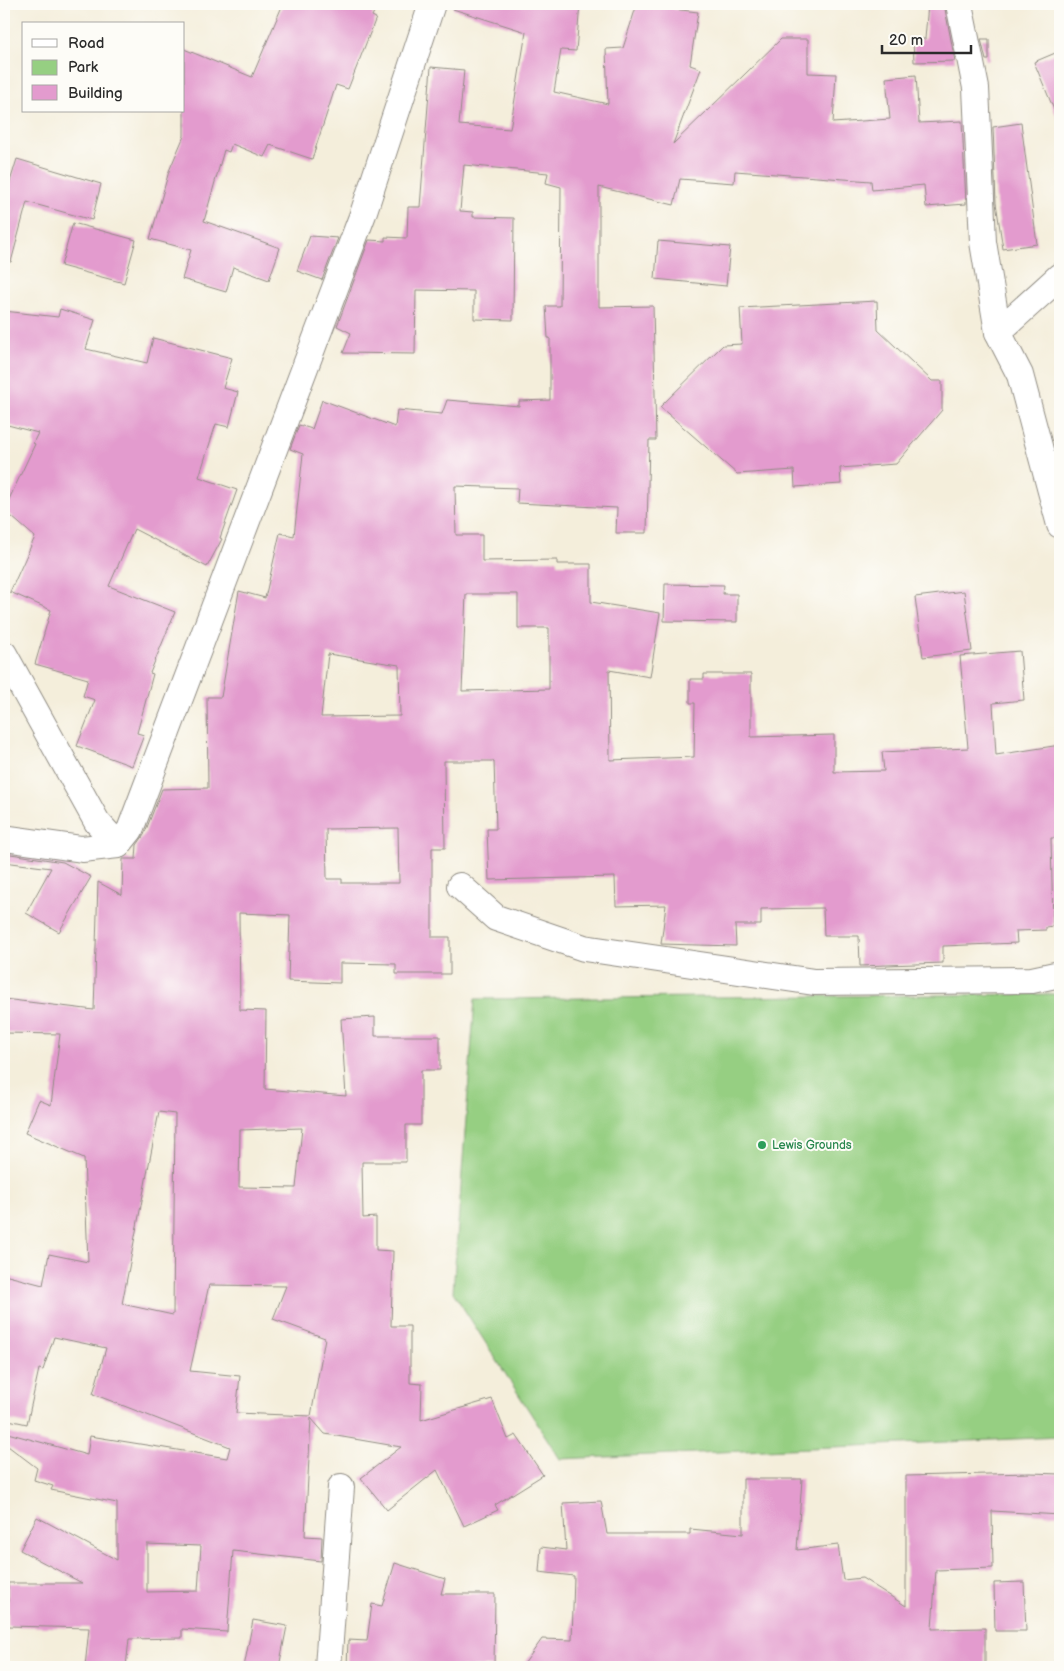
<svg xmlns="http://www.w3.org/2000/svg" width="1064" height="1671" viewBox="0 0 1064 1671" font-family="'Balsamiq Sans',sans-serif">
  <rect width="100%" height="100%" fill="#fdfcf7"/>
  <filter id="ink" filterUnits="userSpaceOnUse"><feTurbulence type="fractalNoise" baseFrequency=".02" numOctaves="2"/><feDisplacementMap in="SourceGraphic" scale="10" xChannelSelector="R" yChannelSelector="G"/><feConvolveMatrix kernelMatrix="1 2 1 2 8 2 1 2 1" color-interpolation-filters="sRGB"/></filter>
  <filter id="wash" filterUnits="userSpaceOnUse"><feTurbulence type="fractalNoise" baseFrequency=".0096" numOctaves="4" result="noise"/><feDisplacementMap in="SourceGraphic" scale="20" xChannelSelector="R" yChannelSelector="G"/><feGaussianBlur stdDeviation="1.12" result="paint"/><feColorMatrix in="noise" values="0 0 0 0 0 0 0 0 0 0 0 0 0 0 0 0 0 1.4 0 .05"/><feComposite in="paint" operator="in"/></filter>
  <g filter="url(#wash)">
    <rect width="100%" height="100%" fill="#f4eedb"/>
    <!-- green -->
    <path fill="#96cf82" stroke="#607d56" d="M1060,994V1437L560,1459L453,1292L475,999Z"/>
    <g id="blocks">
      <!-- building -->
      <g fill="#e39bce" fill-rule="evenodd">
        <path d="M283,4H378L372,16L376,18L348,89L336,85L312,159L270,145L264,157L232,144L229,152L224,150L204,221L280,248L269,280L233,267L226,292L182,279L191,250L150,239L169,171L184,136V49L252,77Z"/>
        <path d="M454,4H580L576,51L561,50L554,92L608,104L606,49L623,48L637,4H675L673,9L698,12L690,65L701,69L673,144L781,39H808V73L836,74L833,123L890,119L886,78L916,75L919,123L962,121L966,204L926,207L924,185L872,190L871,181L735,171L734,183L680,179L674,205L599,187V307L653,306L656,440H649L647,533H616L617,508L517,503L518,488L455,486L456,535H482V561L557,560V564H591V602L660,613L650,677L609,670L610,760L694,757L695,703H690V679H704V674H751V737L834,735V772L884,771L882,752L968,748L960,656L1020,651L1024,700L993,703L996,755L1060,745V838H1051L1053,926L1046,927V930L1016,931L1017,943L943,946V963L860,966L859,936H824L823,908L761,909V925H735L736,946L661,944L666,905L616,906L615,877L489,880L487,829H496L494,761H444L445,848H432V937H450V974H396V964L340,963V983L288,981L290,915L239,913L240,1010L266,1011L265,1089L346,1096L341,1019L375,1017V1036H440V1070H421V1125H406V1162H362L363,1218L376,1217V1250L393,1251L391,1326H410V1383L422,1384L421,1420L492,1399L508,1439L516,1435L543,1475L495,1505L498,1510L464,1526L437,1470L387,1510L361,1478L401,1447L325,1434L311,1418L305,1536L322,1537L321,1561L233,1551L227,1632L182,1629V1638L129,1639L126,1667H85L89,1628L8,1626V1583H82L20,1550L37,1517L117,1560V1503L51,1490L53,1486L34,1480L37,1468L4,1443V1432L87,1455L90,1436L227,1458L230,1447L93,1394L106,1348L54,1337L43,1370L39,1369L27,1424L4,1419V1275L43,1285L49,1254L88,1262L84,1158L25,1133L39,1100L51,1105L60,1034L4,1033V999L94,1010L98,882L122,895L123,859H136L137,845L144,835L162,789L208,788L207,697H221L239,591L265,598L280,533L294,536L303,454L290,449L299,425L312,429L322,400L395,427L397,410L442,414L447,400L519,406V401L550,400V338H548L546,306H560L561,187L546,183L548,173L464,165L460,211L473,212V217L514,218L513,320L474,319V291L416,290L415,354L343,353L351,333L337,326L369,240L385,241V237L407,238L408,207H420L431,67L464,70L459,125L510,129L526,32L453,9ZM466,594H518V628H549V689L462,691ZM328,654L399,665L400,716L321,717ZM398,828L399,883H342V879H327L326,829ZM159,1112L175,1114L173,1315L122,1304ZM302,1128L296,1188L239,1187L240,1130ZM209,1285L286,1286L273,1319L325,1338L311,1416L236,1413L240,1376L190,1371ZM147,1544L201,1546L198,1591L147,1592Z"/>
        <path d="M928,4H944L955,61L914,62L913,39H925Z"/>
        <path d="M981,39H989V60H986Z"/>
        <path d="M1060,51V124L1034,62Z"/>
        <path d="M1021,123L1037,244L1003,249L996,203L993,127Z"/>
        <path d="M17,159L101,184L92,220L27,202L11,262L4,261V187L8,188Z"/>
        <path d="M73,223L136,240L124,283L61,266Z"/>
        <path d="M310,236L338,238L322,280L297,271Z"/>
        <path d="M658,241L730,247L726,286L655,279Z"/>
        <path d="M877,301L878,330L932,381H942V410L896,464L840,468L841,484L795,487L794,470L737,474L660,407L723,345L742,344L740,308Z"/>
        <path d="M60,309L95,320L86,349L147,363L153,338L232,358L223,388L238,392L229,427L216,424L199,477L237,490L220,538L222,539L207,567L134,529L109,586L175,612L150,673L153,674L137,733L144,735L132,766L77,746L95,700L83,696L88,679L35,664L51,610L10,592L35,537L4,510L35,444L33,443L38,433L4,424V311L58,317Z"/>
        <path d="M665,584L724,585L723,594H737V622L664,621Z"/>
        <path d="M964,591L972,651L923,657L915,597Z"/>
        <path d="M4,853L63,862L91,877L59,932L26,913L51,868L4,862Z"/>
        <path d="M1030,1473L1060,1474V1515L992,1511L993,1568L936,1570L932,1629L985,1628V1667H522L542,1639L572,1640L574,1576L539,1572L541,1547L566,1550L563,1503L601,1501L607,1534H690V1529L743,1534V1479H802L797,1550L838,1545L843,1580L862,1578L906,1606V1476Z"/>
        <path d="M395,1563L445,1579L441,1594H495L494,1667H347L348,1640L367,1641L372,1604L382,1606Z"/>
        <path d="M1024,1582L1026,1631H995L994,1583Z"/>
        <path d="M253,1620L287,1626L279,1667H244Z"/>
      </g>
    </g>
  </g>
  <g filter="url(#ink)">
    <use href="#blocks" fill-opacity="0" stroke="#908c83" stroke-width="1"/>
    <g fill="none" stroke-linecap="round" stroke-linejoin="round">
      <defs>
        <g id="street">
          <path d="M959,4L976,88L983,242L998,332L1020,375L1060,525"/>
          <path d="M998,332L1060,276"/>
          <path d="M4,654L97,822L118,845"/>
          <path d="M4,838L82,849L118,845L130,830L363,214L432,4"/>
          <path d="M460,886L496,918L584,948L814,982L1032,980L1060,974"/>
          <path d="M328,1667L341,1487"/>
        </g>
      </defs>
      <!-- street casing -->
      <use href="#street" stroke="#908c83" stroke-width="28"/>
      <!-- street -->
      <use href="#street" stroke="#fff" stroke-width="26"/>
    </g>
  </g>
  <!-- markers -->
  <circle fill="#2e9e5b" stroke="#fdfcf7" stroke-width="2" cx="762" cy="1145" r="5"/>
  <g text-anchor="middle" stroke-width="4" stroke-linejoin="round" paint-order="stroke">
    <!-- leisure labels -->
    <g font-size="12" fill="#27864d" stroke="#fdfcf7" text-anchor="start">
      <text x="772" y="1149">Lewis Grounds</text>
    </g>
  </g>
  <!-- margin -->
  <rect width="1064" height="1671" fill="none" stroke="#fdfcf7" stroke-width="20"/>
  <!-- legend -->
  <rect x="22" y="22" width="162" height="90" fill="#fdfcf7" stroke="#a9a8a5"/>
  <rect x="32" y="39" width="25" height="8" fill="#ffffff" stroke="#a9a8a5"/>
  <text x="68" y="48" font-size="15" fill="#2b2b2b">Road</text>
  <rect x="32" y="60" width="25" height="15" fill="#96cf82" stroke="#a9a8a5"/>
  <text x="68" y="72" font-size="15" fill="#2b2b2b">Park</text>
  <rect x="32" y="85" width="25" height="15" fill="#e39bce" stroke="#a9a8a5"/>
  <text x="68" y="98" font-size="15" fill="#2b2b2b">Building</text>
  <!-- scale -->
  <path d="M882 45v8h89v-8" fill="none" stroke="#2b2b2b" stroke-width="2.5"/>
  <text x="889" y="45" font-size="15" fill="#2b2b2b" stroke="#fdfcf7" stroke-width="4" paint-order="stroke">20 m</text>
</svg>
